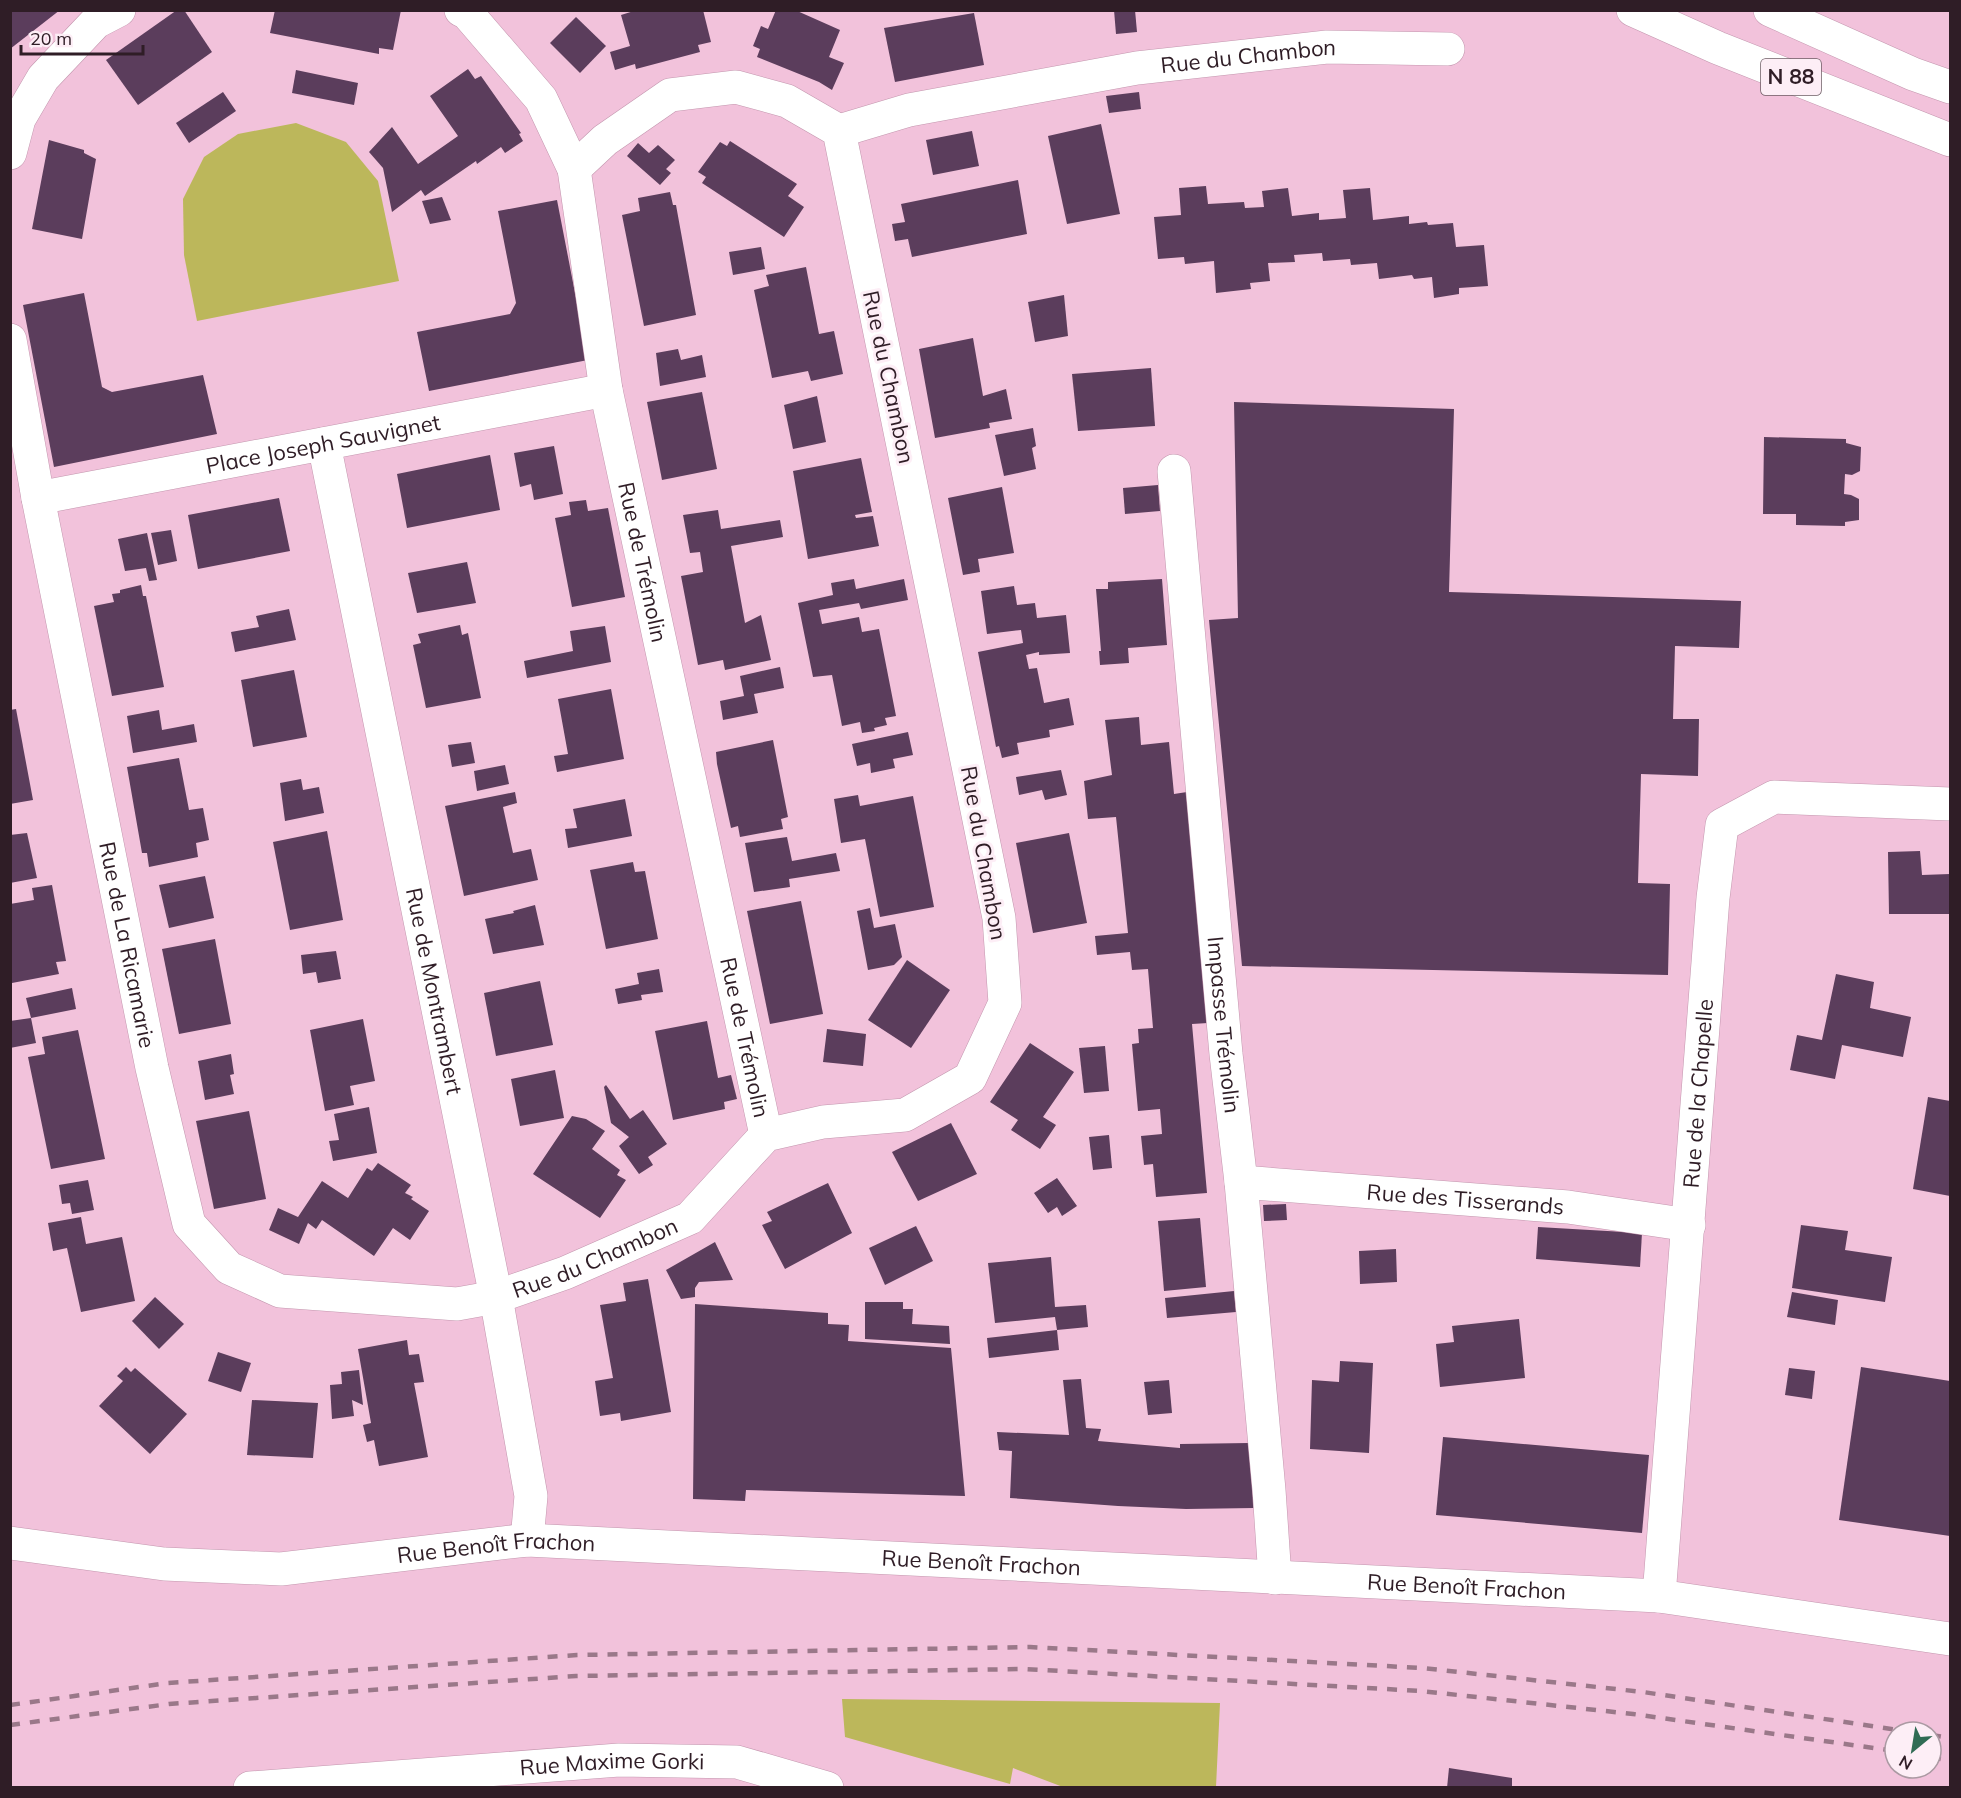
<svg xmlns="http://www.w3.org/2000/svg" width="1961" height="1798" viewBox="0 0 1961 1798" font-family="Mulish,sans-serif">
  <rect width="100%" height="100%" fill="#f2c2db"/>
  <!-- green -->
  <g fill="#bcb75b">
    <path d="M296,123L346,142L378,181L399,281L197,321L184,255L183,199L204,157L238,134Z"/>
    <path d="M842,1699L1220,1703L1216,1787H1063L1013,1768L1010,1784L845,1737Z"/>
  </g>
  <!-- building -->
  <g fill="#5b3d5c">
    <path d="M10,10H60L10,49Z"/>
    <path d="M177,10H184L212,52L138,105L106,60Z"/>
    <path d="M275,10H401L393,50L379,48V54L270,33Z"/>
    <path d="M637,10H703L711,42L698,45L700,52L636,69L635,64L615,70L610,52L630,46L621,15Z"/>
    <path d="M776,10H795L840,30L829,57L844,63L832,90L819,82L757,57L760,49L753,46L761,26L768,29Z"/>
    <path d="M1114,10H1135L1137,32L1116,34Z"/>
    <path d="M974,13L984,65L895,82L884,28Z"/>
    <path d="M576,17L606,46L580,73L550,43Z"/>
    <path d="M468,69L475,79L481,76L521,133L519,134L523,141L505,153L501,147L477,164L476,161L425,196L421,190L392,212L383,168L369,152L392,127L418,164L458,136L430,96Z"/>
    <path d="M296,70L358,83L354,105L292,93Z"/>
    <path d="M223,92L236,111L189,143L176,123Z"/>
    <path d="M1139,92L1141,109L1109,113L1106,96Z"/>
    <path d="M1101,124L1120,214L1067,224L1048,136Z"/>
    <path d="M972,131L979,166L933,175L926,140Z"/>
    <path d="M49,140L84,150V153L96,159L82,239L32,229Z"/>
    <path d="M730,141L797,184L788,196L804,207L784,237L702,183L706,177L698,172L720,142L727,146Z"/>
    <path d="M638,143L649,153L658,145L675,160L666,169L671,173L660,185L627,156Z"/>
    <path d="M1018,180L1027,234L912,257L908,239L895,241L892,224L905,222L901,204Z"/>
    <path d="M1206,186L1208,204L1244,202L1245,208L1264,207L1262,191L1288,188L1292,216L1319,213V220L1346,218L1343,190L1370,188L1373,220L1409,216V224L1427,222L1428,225L1453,223L1456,247L1484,245L1488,286L1459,288V294L1434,298L1432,277L1414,279L1412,275L1379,279L1377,263L1351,265L1350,259L1323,261L1322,253L1294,255L1295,262L1268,263L1270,281L1250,283L1251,289L1216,293L1214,261L1185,264L1184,257L1158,259L1154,217L1181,215L1179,188Z"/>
    <path d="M670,192L673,205H676L696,315L644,326L622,215L640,211L638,198Z"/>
    <path d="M442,197L451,220L430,224L422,201Z"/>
    <path d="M557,200L588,360L429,391L417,332L510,314L516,303L498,211Z"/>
    <path d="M761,247L765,269L733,275L729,252Z"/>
    <path d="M806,267L819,334L834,331L843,374L811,381L808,371L772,378L754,290L769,286L766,275Z"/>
    <path d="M84,293L102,387L112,392L203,375L217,434L54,467L23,305Z"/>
    <path d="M1064,295L1068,336L1035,342L1028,302Z"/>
    <path d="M973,338L983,396L1006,389L1012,419L989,423L990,428L935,438L919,349Z"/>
    <path d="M678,349L681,360L702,355L706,377L660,386L656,353Z"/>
    <path d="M1151,368L1155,426L1078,431L1072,374Z"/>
    <path d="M702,392L717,469L662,480L647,402Z"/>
    <path d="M817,396L826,442L793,449L784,405Z"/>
    <path d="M1234,402L1454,409L1449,592L1741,601L1739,648L1675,646L1673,719H1699L1698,776L1641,774L1638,883L1670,884L1668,975L1242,966L1209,620L1238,618Z"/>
    <path d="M1033,428L1036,446L1032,448L1036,469L1004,476L995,435Z"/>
    <path d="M1764,437L1846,439V443L1861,447L1860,471L1852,475L1845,474L1844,494L1851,495L1859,499V520L1845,522V526L1796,525V514H1763Z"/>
    <path d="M554,446L563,494L534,500L531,484L520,487L514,453Z"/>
    <path d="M490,455L500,510L407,528L397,474Z"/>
    <path d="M861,458L872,512L855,515L856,518L873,516L879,546L808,559L793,471Z"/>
    <path d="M1158,485L1160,511L1125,514L1123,488Z"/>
    <path d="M1002,487L1014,553L978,559L980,572L963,575L948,498Z"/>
    <path d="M279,498L290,551L198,569L188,515Z"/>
    <path d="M586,500L588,511L608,508L625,597L572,607L555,518L571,515L569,502Z"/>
    <path d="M718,510L721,529L780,520L783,537L731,546L745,623L761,615L771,660L725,670L723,660L698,665L681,576L703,572L700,552L690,553L683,515Z"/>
    <path d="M171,530L177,561L158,565L151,533Z"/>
    <path d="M147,533L157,580L149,581L146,568L125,571L118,539Z"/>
    <path d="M467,562L476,603L417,613L408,573Z"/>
    <path d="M854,579L856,589L904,579L908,600L861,609L859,603L819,610L822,624L859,617L862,632L879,629L896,716L885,718L887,725L874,728L875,731L862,733L860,722L842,726L832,675L813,677L798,603L833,595L831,583Z"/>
    <path d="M1162,579L1167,645L1128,648L1129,663L1100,665L1099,651H1101L1096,589H1108V582Z"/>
    <path d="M141,585L143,596H146L164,687L112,696L94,606L114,602L112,594L120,593V590Z"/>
    <path d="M1014,586L1017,605L1035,603L1037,618L1066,615L1070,653L1039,655V652L1026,655L1029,669L1037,668L1044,703L1069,698L1074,725L1049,730L1050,737L1017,743L1019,754L1002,758L999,746L996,747L978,652L1023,643L1021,630L987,634L981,591Z"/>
    <path d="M289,609L296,640L235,652L231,632L259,627L256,616Z"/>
    <path d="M460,625L462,635L468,633L481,698L426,708L413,645L421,643L418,634Z"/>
    <path d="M605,626L611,662L527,678L524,661L573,651L570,631Z"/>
    <path d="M780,667L784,688L754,694L758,713L723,720L720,701L744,696L740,676Z"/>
    <path d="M294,670L307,737L253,747L241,680Z"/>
    <path d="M611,689L624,759L557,772L554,756L568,754L558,699Z"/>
    <path d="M16,709L33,800L10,804V710Z"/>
    <path d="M159,710L162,730L194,724L197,742L133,753L127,716Z"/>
    <path d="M1139,717L1141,745L1169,742L1174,794L1187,792L1208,1023L1192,1024L1207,1193L1156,1197L1153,1164L1144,1165L1141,1136L1162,1134L1160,1109L1138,1111L1132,1044L1139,1043L1138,1029L1153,1028L1148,969L1132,970L1130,952L1097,955L1095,936L1128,933L1116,817L1088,819L1084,781L1112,775L1105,720Z"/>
    <path d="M908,732L913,755L893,759L895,768L871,773L870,763L857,766L852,744Z"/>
    <path d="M773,740L788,817L781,819L783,829L740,837L738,826L731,828L717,764L716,752Z"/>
    <path d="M471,742L475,763L452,767L448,745Z"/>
    <path d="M179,758L189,810L203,808L209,840L196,843L198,857L149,867L147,853H142L127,767Z"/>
    <path d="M505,765L509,784L477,791L474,771Z"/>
    <path d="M1061,770L1067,795L1045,800L1042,790L1019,795L1016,777Z"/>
    <path d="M301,779L303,790L319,787L324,813L285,821L280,783Z"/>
    <path d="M515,792L517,803L503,807L513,853L531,849L538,880L464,896L445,806Z"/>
    <path d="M858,795L860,806L913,796L934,907L880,917L865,839L841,843L834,799Z"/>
    <path d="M625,799L632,836L568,848L565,829L577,828L573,809Z"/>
    <path d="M327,831L343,920L290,930L273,842Z"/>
    <path d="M27,833L37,878L10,883V835Z"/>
    <path d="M1069,833L1087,923L1033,933L1016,843Z"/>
    <path d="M787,837L792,861L836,853L840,871L789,879L790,887L754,892L745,843Z"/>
    <path d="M1920,851L1922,875L1950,874V914H1889L1888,852Z"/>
    <path d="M633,862L635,872L645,871L658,939L606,949L590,870Z"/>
    <path d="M205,876L214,918L169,928L159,885Z"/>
    <path d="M52,885L66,961L56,962L59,974L12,983L10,973V904L34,900L32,888Z"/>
    <path d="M801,901L823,1014L770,1024L747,911Z"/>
    <path d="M535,905L544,945L493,954L485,919L514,913L513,911Z"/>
    <path d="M870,908L874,928L895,924L902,957L894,965L868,970L857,911Z"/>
    <path d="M215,939L231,1024L179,1034L162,949Z"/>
    <path d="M336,951L341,979L318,983L316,972L303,974L301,955Z"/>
    <path d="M907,960L950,990L911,1048L868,1020Z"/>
    <path d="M659,969L663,992L641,995L642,1000L618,1004L615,989L639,984L637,973Z"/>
    <path d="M1836,974L1874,982L1870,1008L1911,1017L1903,1057L1842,1045L1835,1079L1790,1070L1797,1035L1822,1040Z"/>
    <path d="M540,981L553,1045L496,1056L484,993Z"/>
    <path d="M72,988L76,1009L31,1018L26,998Z"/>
    <path d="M31,1018L36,1043L10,1048V1021Z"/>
    <path d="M363,1019L375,1081L350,1086L354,1105L325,1111L310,1030Z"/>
    <path d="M707,1021L718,1078L731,1075L737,1099L724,1102L725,1109L673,1120L655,1031Z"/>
    <path d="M827,1029L866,1034L863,1066L823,1062Z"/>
    <path d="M78,1030L105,1159L51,1169L28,1057L45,1054L42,1037Z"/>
    <path d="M1030,1043L1074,1072L1043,1117L1056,1125L1040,1149L1011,1130L1018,1120L990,1102Z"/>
    <path d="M1105,1046L1109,1091L1084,1093L1079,1048Z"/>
    <path d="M231,1054L234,1074L230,1075L234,1094L205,1100L198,1061Z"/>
    <path d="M555,1070L564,1118L520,1126L511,1079Z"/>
    <path d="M606,1085L630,1119L643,1110L667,1144L648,1157L653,1165L639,1174L619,1146L629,1137L611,1123L604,1087Z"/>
    <path d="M1928,1097L1950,1101V1196L1913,1189Z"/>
    <path d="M369,1107L377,1153L333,1161L329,1141L339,1140L334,1114Z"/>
    <path d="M249,1111L266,1199L214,1209L196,1121Z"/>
    <path d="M572,1116L586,1119L605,1131L592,1149L620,1170L617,1175L626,1180L600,1218L533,1174Z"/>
    <path d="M951,1123L977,1174L918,1201L892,1152Z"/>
    <path d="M1109,1135L1112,1168L1093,1170L1089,1137Z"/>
    <path d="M378,1163L411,1185L405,1193L413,1197L411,1199L429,1211L410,1240L393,1228L374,1256L322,1220L316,1229L308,1223L299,1244L269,1230L278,1208L298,1217L322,1181L348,1198L367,1168L372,1171Z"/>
    <path d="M1057,1178L1077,1206L1062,1216L1057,1207L1048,1213L1034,1193Z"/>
    <path d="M88,1180L94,1210L72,1214L70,1203L62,1204L59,1185Z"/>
    <path d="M828,1183L852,1233L785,1269L762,1225L772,1221L767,1212Z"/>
    <path d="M1286,1204L1287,1220L1264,1221L1263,1205Z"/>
    <path d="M81,1217L86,1244L122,1237L135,1301L81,1312L67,1248L53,1251L48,1223Z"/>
    <path d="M1200,1218L1206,1287L1164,1291L1158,1221Z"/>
    <path d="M1801,1225L1848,1231L1845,1250L1892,1257L1885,1302L1792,1288Z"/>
    <path d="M916,1226L933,1261L885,1285L869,1248Z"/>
    <path d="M1538,1227L1642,1233L1640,1267L1536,1259Z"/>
    <path d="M715,1242L733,1280L699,1282L695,1288V1297L681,1299L666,1270Z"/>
    <path d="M1396,1249L1397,1282L1360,1284L1359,1251Z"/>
    <path d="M1051,1257L1055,1307L1086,1305L1088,1327L1057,1330L1055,1317L995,1323L988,1263Z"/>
    <path d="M648,1279L671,1412L621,1421L620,1413L600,1416L595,1381L613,1378L600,1305L626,1301L623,1283Z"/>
    <path d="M1234,1291L1236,1312L1167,1318L1165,1298Z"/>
    <path d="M1792,1292L1838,1300L1835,1325L1787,1317Z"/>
    <path d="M155,1297L184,1324L159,1349L132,1321Z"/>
    <path d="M865,1302H903V1309H913L912,1324L949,1326L950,1344L865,1339Z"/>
    <path d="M695,1304L828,1313V1324L849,1325L848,1341L951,1348L965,1496L746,1490L745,1501L693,1499Z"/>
    <path d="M1519,1319L1525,1378L1440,1387L1436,1344L1454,1342L1452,1326Z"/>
    <path d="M1057,1330L1059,1350L989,1358L987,1338Z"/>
    <path d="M407,1340L409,1355L419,1354L424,1382L414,1383L428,1457L379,1466L374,1440L367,1442L363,1425L371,1423L358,1349Z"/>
    <path d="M218,1352L251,1363L241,1392L208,1381Z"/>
    <path d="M1340,1361L1373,1363L1369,1453L1310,1449L1312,1380L1339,1382Z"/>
    <path d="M126,1367L131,1372L135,1368L187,1414L150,1454L99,1406L123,1381L117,1376Z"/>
    <path d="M1861,1367L1950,1381V1536L1839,1520Z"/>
    <path d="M1789,1368L1815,1371L1812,1399L1785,1395Z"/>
    <path d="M359,1370L363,1405L352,1400L354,1416L332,1419L330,1385L342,1384L341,1372Z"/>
    <path d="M1081,1379L1086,1428L1101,1429L1098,1441L1180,1448V1444L1249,1443L1254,1508L1186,1509L1118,1506L1010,1498L1012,1451L999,1450L997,1432L1069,1435L1063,1380Z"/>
    <path d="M1169,1380L1172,1413L1148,1415L1144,1382Z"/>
    <path d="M252,1400L318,1403L313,1458L247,1455Z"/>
    <path d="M1443,1437L1649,1455L1642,1533L1436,1515Z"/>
    <path d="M1449,1768L1512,1778V1788H1447Z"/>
  </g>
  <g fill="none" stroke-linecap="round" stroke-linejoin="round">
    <defs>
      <g id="street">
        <path id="s1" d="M461,10L467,13L541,99L574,169L606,390L766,1135"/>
        <path id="s2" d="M839,131L909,110L1137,68L1327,47L1448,49"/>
        <path d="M10,153L19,119L43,78L96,22L119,10"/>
        <path id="s3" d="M10,340L38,498L152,1068L189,1224L229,1268L280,1291L457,1304L496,1297L565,1273L690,1218L766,1135L823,1122L905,1115L970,1078L1005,1003L999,918L839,131L787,101L736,87L670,95L605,140L574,169"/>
        <path id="s4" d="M324,444L496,1297L531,1496L527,1540"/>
        <path id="s5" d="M1174,471L1226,1054L1241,1182L1269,1490L1275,1578"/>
        <path id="s6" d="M38,498L606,390"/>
        <path id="s7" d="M1241,1182L1568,1207L1689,1225"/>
        <path id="s8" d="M1659,1596L1713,898L1722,825L1774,797L1950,804"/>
        <path id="s9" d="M250,1788L619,1760L737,1762L827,1788"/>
      </g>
      <g id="secondary">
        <path id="s10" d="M10,1543L164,1564L281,1569L527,1540L1659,1596L1950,1639"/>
      </g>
      <g id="highway">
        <path d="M1633,10L1718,48L1950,140"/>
        <path d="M1770,10L1913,74L1950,87"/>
      </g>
    </defs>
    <!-- street casing -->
    <use href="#street" stroke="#c396ae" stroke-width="34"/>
    <!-- secondary casing -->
    <use href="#secondary" stroke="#c396ae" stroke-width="34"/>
    <!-- highway casing -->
    <use href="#highway" stroke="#c396ae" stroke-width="34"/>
    <!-- street -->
    <use href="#street" stroke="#fff" stroke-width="33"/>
    <!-- secondary -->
    <use href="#secondary" stroke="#fff" stroke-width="33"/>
    <!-- highway -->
    <use href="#highway" stroke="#fff" stroke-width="33"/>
    <!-- rail -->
    <g stroke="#9a7889" stroke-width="4.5" stroke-dasharray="10 10" stroke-linecap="butt">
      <path d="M10,1705L168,1683L577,1655L1030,1647L1422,1668L1643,1692L1912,1732"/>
      <path d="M10,1725L169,1704L576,1676L1024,1669L1421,1691L1633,1714L1895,1751"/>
      <path d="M1931,1735L1950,1738"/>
      <path d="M1931,1757L1950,1761"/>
    </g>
  </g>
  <g text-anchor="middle" stroke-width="6" stroke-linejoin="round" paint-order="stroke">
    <!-- shield labels -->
    <rect fill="#fdeef6" stroke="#6d5c64" stroke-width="1.5" x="1761" y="59" width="60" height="36" rx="4.5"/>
    <g font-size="21" font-weight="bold" fill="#2f1d26">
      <text x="1791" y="84">N 88</text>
    </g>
    <!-- street labels -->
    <g font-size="22" fill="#2f1d26" stroke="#fdeef6">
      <text dy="8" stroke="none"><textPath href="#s2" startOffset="417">Rue du Chambon</textPath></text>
      <text transform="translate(889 377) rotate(78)" y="8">Rue du Chambon</text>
      <text dy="8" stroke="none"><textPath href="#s6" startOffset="290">Place Joseph Sauvignet</textPath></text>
      <text dy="8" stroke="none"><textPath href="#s1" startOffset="597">Rue de Trémolin</textPath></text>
      <text transform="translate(984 853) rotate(80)" y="8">Rue du Chambon</text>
      <text dy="8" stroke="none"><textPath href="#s3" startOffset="616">Rue de La Ricamarie</textPath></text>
      <text dy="8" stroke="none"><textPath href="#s4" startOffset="558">Rue de Montrambert</textPath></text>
      <text dy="8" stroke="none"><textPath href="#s5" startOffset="556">Impasse Trémolin</textPath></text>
      <text dy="8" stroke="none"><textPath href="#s1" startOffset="1083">Rue de Trémolin</textPath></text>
      <text dy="8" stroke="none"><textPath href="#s8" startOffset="504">Rue de la Chapelle</textPath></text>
      <text dy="8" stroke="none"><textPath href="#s7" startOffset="225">Rue des Tisserands</textPath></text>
      <text dy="8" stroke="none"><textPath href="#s3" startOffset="1341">Rue du Chambon</textPath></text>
      <text dy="8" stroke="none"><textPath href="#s10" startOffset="489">Rue Benoît Frachon</textPath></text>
      <text dy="8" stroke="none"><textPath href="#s10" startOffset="975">Rue Benoît Frachon</textPath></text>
      <text dy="8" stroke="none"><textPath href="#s10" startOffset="1461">Rue Benoît Frachon</textPath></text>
      <text dy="8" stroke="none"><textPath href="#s9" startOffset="363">Rue Maxime Gorki</textPath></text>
    </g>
  </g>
  <!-- border -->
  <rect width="1961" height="1798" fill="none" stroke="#2f1d26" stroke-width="24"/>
  <!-- north arrow -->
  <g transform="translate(1913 1750) rotate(210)"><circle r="28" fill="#fdeef6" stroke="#ab9aa3" stroke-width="1.5"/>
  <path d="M0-4.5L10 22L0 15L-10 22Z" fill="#306b54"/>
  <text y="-9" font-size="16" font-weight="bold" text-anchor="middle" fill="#2f1d26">N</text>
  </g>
  <!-- scale -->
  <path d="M21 45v9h122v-9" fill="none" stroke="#2f1d26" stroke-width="3"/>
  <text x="30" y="45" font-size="18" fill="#2f1d26" stroke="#fdeef6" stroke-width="4.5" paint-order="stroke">20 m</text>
</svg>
